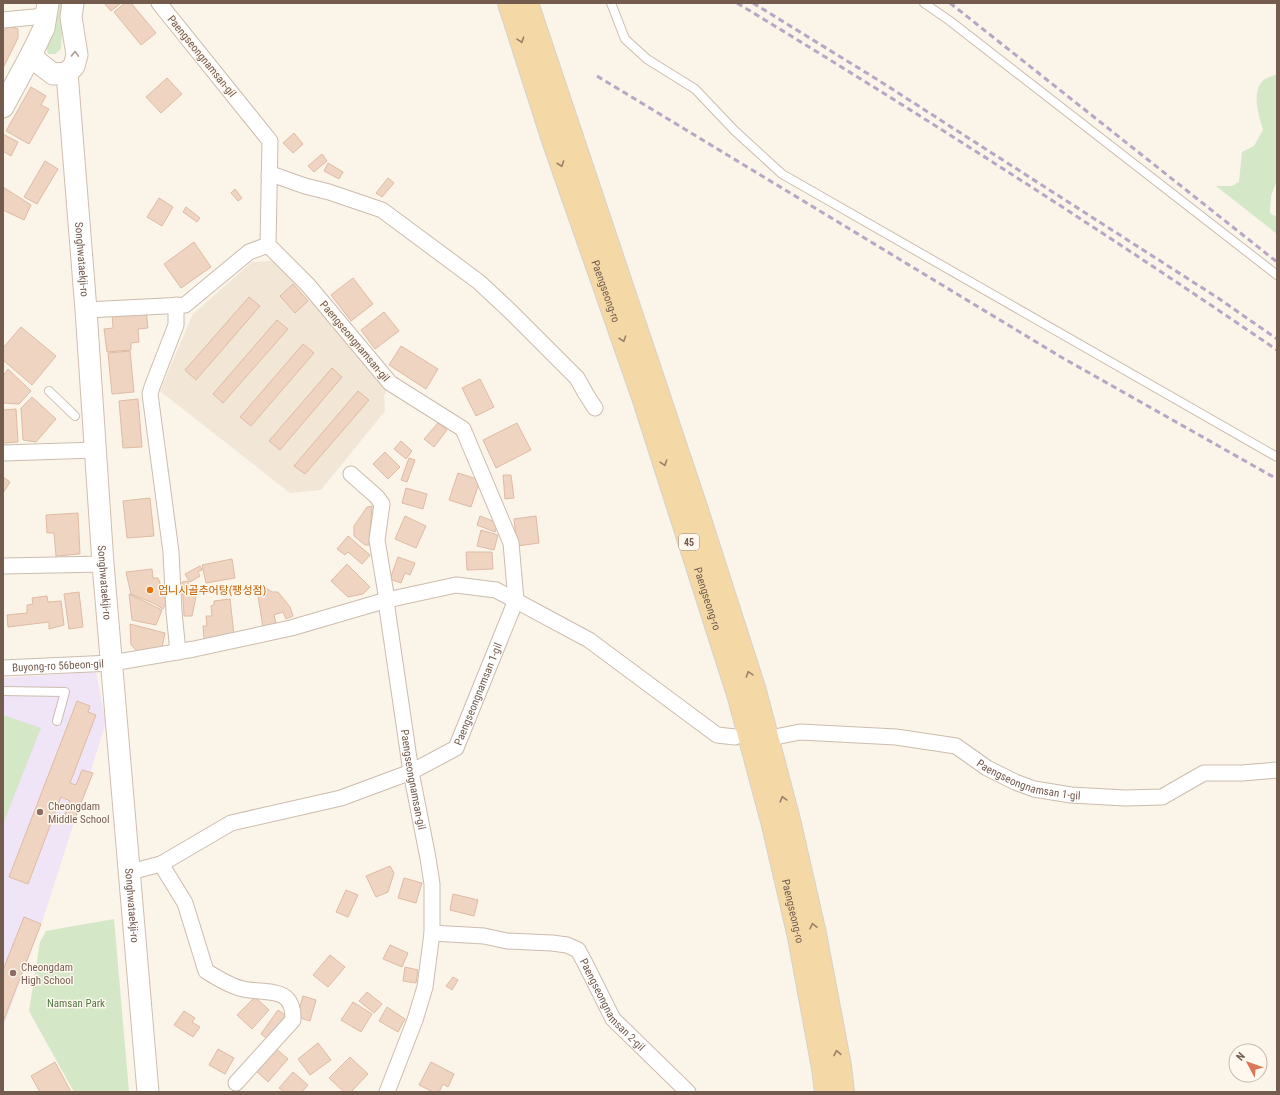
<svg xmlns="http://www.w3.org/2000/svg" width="1280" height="1095" viewBox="0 0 1280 1095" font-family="'Roboto Condensed','Noto Sans KR',sans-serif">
  <rect width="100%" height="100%" fill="#fbf4e8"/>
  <!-- residential -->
  <path fill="#f2e6d7" d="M274,261L388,388L384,396L385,411L321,490L290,493L160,391L193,314L252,262Z"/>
  <!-- education -->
  <path fill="#f0e4f7" d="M96,672L106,723L43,919L3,1027V678Z"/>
  <!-- green -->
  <g fill="#d4e7c7">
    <path d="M56,3H64L61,49L55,54H48L46,46Z"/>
    <path d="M1277,74V180L1271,196L1270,213L1277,217V234L1216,186H1232L1239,182L1242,152L1254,146L1263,130C1259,116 1250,90 1265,79C1268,77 1273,76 1277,74Z"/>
    <path d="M3,715L41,728L3,824Z"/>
    <path d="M114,919L129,1092H74L29,1011L40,942L46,931Z"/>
  </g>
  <!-- building -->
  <g fill="#eed4c1" stroke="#dfbba3">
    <path d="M104,3H121L111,11Z"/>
    <path d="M125,3H131L156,33L141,45L114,12Z"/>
    <path d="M10,26L18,29V38L3,68V31Z"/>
    <path d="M167,78L182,94L161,113L146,97Z"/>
    <path d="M31,87L46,96L41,105L49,109L29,144L6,131Z"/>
    <path d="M294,133L303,144L293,153L283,143Z"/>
    <path d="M3,134L18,142L11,156L3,151Z"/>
    <path d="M322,154L327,161L314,172L308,166Z"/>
    <path d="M45,161L58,169L37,204L24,197Z"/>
    <path d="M328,163L343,172L339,179L324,171Z"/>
    <path d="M388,178L394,183L382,197L376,193Z"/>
    <path d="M3,187L31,205L24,220L3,210Z"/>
    <path d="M235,189L242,198L238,201L231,193Z"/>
    <path d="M159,198L173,207L162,226L147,217Z"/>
    <path d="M186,207L200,218L197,222L183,212Z"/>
    <path d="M194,242L211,267L181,288L164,264Z"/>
    <path d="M353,278L373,304L351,321L331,295Z"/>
    <path d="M293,284L308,301L295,313L280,296Z"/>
    <path d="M249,297L260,306L196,380L185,370Z"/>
    <path d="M146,310L148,328L138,329L139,342L131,343V350L107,352L104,329L113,328L112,313Z"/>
    <path d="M384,312L399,331L375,349L361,330Z"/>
    <path d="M277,320L288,329L223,403L213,394Z"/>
    <path d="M21,327L56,356L32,385L3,360V348Z"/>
    <path d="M303,344L314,353L251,426L240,417Z"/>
    <path d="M401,346L438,369L426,389L389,365Z"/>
    <path d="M130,351L134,392L112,394L108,353Z"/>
    <path d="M332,368L342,377L280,450L269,441Z"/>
    <path d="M8,369L31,391L19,404L3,403V376Z"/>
    <path d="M480,379L494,407L476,416L462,388Z"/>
    <path d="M358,391L369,400L305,474L294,466Z"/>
    <path d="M32,397L56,419L36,442L23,440L21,408Z"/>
    <path d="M138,399L142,447L123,448L119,401Z"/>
    <path d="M16,409L18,442L3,443V410Z"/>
    <path d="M438,423L447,430L434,447L424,439Z"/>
    <path d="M517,423L531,450L496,468L483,440Z"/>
    <path d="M401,441L412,451L406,459L394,449Z"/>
    <path d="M385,452L400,467L388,479L373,464Z"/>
    <path d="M409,458L415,460L407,482L401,480Z"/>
    <path d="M458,473L480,480L471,507L449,500Z"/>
    <path d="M503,475H511L514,498L505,499Z"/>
    <path d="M3,477L10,482L3,493Z"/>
    <path d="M406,488L427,494L423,509L402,503Z"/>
    <path d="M150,498L154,536L127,538L123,501Z"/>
    <path d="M372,506L369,545H365L354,536V526L367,507Z"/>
    <path d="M78,513L80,554L56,556L54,533H47L46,515Z"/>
    <path d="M405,516L426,526L416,548L395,539Z"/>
    <path d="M480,516L498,523L495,532L477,525Z"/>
    <path d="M536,516L539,543L517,546L514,519Z"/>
    <path d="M481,530L498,535L494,550L477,546Z"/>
    <path d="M348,536L370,555L362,564L348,552L345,555L337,549Z"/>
    <path d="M466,552H492L493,569L467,570Z"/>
    <path d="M398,557L415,563L410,575L405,573L401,583L390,579Z"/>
    <path d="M232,559L235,578L206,583L202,565Z"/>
    <path d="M347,564L370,587L363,594L348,597L331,581Z"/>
    <path d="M200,566L202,570L198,572L200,576L190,582L185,574Z"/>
    <path d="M152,569L153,578H158L160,583L162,596L168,599L163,609L155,604L131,594L126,572Z"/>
    <path d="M188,581L189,589H194L195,591L197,592L192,616H184L182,582Z"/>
    <path d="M262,585L272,592H278L290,607L293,616L286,619L283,612L274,615L276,624L263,628L257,589Z"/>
    <path d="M79,592L83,627L69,629L64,594Z"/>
    <path d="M129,594L162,610L156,625L132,620Z"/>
    <path d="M47,596L48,602L61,601L64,625L49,629V622L8,627L7,615L27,613V605L33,604L32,598Z"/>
    <path d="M230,599L234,635L204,639L203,626H207L206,616H212L211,606L214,605V601Z"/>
    <path d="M130,624L165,633L162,647L137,651L131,645Z"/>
    <path d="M77,701L90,706L88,712L96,715L70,783L76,785L82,770L93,773L73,823L63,820L70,801L61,797L28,884L9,877Z"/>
    <path d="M390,866L394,873L388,892L376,897L366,876Z"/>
    <path d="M404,878L422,883L416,903L398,898Z"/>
    <path d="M346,890L358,895L348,917L336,912Z"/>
    <path d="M453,894L478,900L474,916L450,910Z"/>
    <path d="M24,917L41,924L3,1022V970Z"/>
    <path d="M390,945L408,953L402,967L383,959Z"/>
    <path d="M330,955L345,967L328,987L313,975Z"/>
    <path d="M405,967L418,970L416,983L403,981Z"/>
    <path d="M453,977L458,980L452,990L446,986Z"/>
    <path d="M367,992L382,1004L374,1013L359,1001Z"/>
    <path d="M303,996L316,1000L310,1021L297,1017Z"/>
    <path d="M255,997L269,1010L252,1029L237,1015Z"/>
    <path d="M353,1002L372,1014L361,1032L341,1020Z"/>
    <path d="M387,1007L405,1019L398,1032L379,1021Z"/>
    <path d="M278,1010L287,1016L269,1040L261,1034Z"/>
    <path d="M184,1011L195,1018L192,1022L200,1027L193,1037L174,1025Z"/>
    <path d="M318,1043L331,1060L310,1075L298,1059Z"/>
    <path d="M273,1046L288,1059L268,1082L253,1068Z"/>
    <path d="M218,1049L234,1058L225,1074L209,1065Z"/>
    <path d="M350,1057L368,1074L351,1092H344L329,1078Z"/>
    <path d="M55,1062L71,1092H40L31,1076Z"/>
    <path d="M431,1062L454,1074L448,1087L443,1084L439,1092H433L419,1085Z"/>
    <path d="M293,1072L308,1085L302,1092H284L279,1088Z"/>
  </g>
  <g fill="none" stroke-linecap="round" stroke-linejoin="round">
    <defs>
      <g id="lane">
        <path d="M611,3L625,39L647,59L695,89L735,131L782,174L1277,457"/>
        <path d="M924,3L950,21L1277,275"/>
        <path d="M49,391L75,416"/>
        <path d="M3,691L65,692L57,721"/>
      </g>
      <g id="street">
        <path d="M3,20L45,16"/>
        <path d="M269,176L274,175L305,186L329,192L382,210L479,282L510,311L577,378L586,394L595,408"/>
        <path d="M176,305V325L152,387L150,394L171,552L174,612L178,652"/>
        <path d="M86,310L185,305L249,252L268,245"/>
        <path d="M3,453L96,450"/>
        <path id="s1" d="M351,474L377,497L382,504L377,540L387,600V608L411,772L428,858L432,884V933L425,987L415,1020L387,1092"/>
        <path d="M3,566L103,564"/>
        <path id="s2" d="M3,668L112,663L194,649L291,628L387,600L456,585L496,590L589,640L717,735L735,737"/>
        <path id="s3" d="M780,736L800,732L896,737L956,746L987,768L1015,782L1034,789L1071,795L1125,798L1162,797L1204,773H1242L1277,770"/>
        <path d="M161,864L185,903L206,971C217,978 230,986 243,989C266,994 294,985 293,1020L236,1083"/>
        <path id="s4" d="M130,872L161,864L231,823L341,798L411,772L456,748L516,600L511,543L463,429L390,383L308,285L268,245L270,141L159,3"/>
        <path id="s5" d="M432,933L484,936L507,941L552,943L567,945L578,950L585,963L613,1019L688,1092"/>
      </g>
      <g id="secondary">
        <path d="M33,51L35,60L53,74L67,73L74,66L77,55L71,17L73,3"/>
        <path id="s6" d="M67,73L86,310L103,564L148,1092"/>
        <path d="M3,107L33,51L44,28L48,3"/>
      </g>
      <g id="primary">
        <path id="s7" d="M509,3L554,143L643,397L738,694L773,825L799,937L823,1068L826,1092"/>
        <path d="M527,3L695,504L755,691L789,820L815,934L840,1066L843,1092"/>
      </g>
    </defs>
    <!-- lane casing -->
    <use href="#lane" stroke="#ccbcae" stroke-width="10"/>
    <!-- street casing -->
    <use href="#street" stroke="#ccbcae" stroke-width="17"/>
    <!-- secondary casing -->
    <use href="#secondary" stroke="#d0beaf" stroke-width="23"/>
    <!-- primary casing -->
    <use href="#primary" stroke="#d8d1cd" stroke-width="24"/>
    <!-- lane -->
    <use href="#lane" stroke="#fff" stroke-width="8"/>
    <!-- street -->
    <use href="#street" stroke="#fff" stroke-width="15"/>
    <!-- secondary -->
    <use href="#secondary" stroke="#fff" stroke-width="21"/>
    <!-- primary -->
    <use href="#primary" stroke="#f4d8a6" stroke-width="22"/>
    <!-- rail -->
    <g stroke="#b7a6c4" stroke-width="3" stroke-dasharray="6 4" stroke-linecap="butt">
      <path d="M737,3C920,114 1100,229 1277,350"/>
      <path d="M753,3L878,80L1218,298L1277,339"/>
      <path d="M950,3L1277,262"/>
      <path d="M597,76L1061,357L1277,479"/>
    </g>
  </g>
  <!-- one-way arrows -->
  <defs><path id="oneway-chevron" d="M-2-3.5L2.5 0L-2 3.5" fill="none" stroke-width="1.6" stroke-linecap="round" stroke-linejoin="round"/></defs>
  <g stroke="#9a8068">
    <use href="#oneway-chevron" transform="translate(521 40) rotate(72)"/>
    <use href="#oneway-chevron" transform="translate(561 164) rotate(71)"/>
    <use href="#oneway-chevron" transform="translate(623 339) rotate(71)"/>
    <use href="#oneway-chevron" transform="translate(664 463) rotate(72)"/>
    <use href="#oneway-chevron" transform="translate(749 674) rotate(-108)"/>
    <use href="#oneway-chevron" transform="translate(783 799) rotate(-105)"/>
    <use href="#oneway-chevron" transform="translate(813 926) rotate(-103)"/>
    <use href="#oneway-chevron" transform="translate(837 1053) rotate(-101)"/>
  </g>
  <use stroke="#ab9d95" href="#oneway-chevron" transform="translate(75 54) rotate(-88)"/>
  <!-- markers -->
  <circle fill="#e8710a" stroke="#fef8ee" stroke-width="1.5" cx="150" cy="590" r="4"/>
  <g fill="#8d6e63" stroke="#fef8ee" stroke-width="1.5">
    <circle cx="40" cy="812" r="4"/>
    <circle cx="13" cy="973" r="4"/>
  </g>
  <g text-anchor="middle" stroke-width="3" stroke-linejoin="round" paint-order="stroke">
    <!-- shield labels -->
    <rect fill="#fef8ee" stroke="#9d8a7e" stroke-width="1" x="679" y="534" width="20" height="16" rx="3"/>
    <g font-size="10" font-weight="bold" fill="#735b4e">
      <text x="689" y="546">45</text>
    </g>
    <!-- street labels -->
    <g font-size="11" fill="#735b4e" stroke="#fef8ee">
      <text transform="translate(202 56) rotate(51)" y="4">Paengseongnamsan-gil</text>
      <text dy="4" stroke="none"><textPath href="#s6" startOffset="187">Songhwataekji-ro</textPath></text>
      <text dy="4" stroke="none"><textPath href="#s7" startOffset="304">Paengseong-ro</textPath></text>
      <text transform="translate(355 341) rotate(50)" y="4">Paengseongnamsan-gil</text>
      <text dy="4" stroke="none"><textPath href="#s6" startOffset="511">Songhwataekji-ro</textPath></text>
      <text dy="4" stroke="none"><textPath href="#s7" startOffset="628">Paengseong-ro</textPath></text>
      <text dy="4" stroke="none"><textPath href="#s2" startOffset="55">Buyong-ro 56beon-gil</textPath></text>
      <text dy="4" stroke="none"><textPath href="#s4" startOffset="410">Paengseongnamsan 1-gil</textPath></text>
      <text dy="4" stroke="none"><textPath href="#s3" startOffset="259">Paengseongnamsan 1-gil</textPath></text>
      <text dy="4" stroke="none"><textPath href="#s1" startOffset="322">Paengseongnamsan-gil</textPath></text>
      <text dy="4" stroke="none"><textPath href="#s6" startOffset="835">Songhwataekji-ro</textPath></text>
      <text dy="4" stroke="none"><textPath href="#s7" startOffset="952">Paengseong-ro</textPath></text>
      <text dy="4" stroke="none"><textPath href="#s5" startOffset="213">Paengseongnamsan 2-gil</textPath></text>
    </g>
    <!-- food labels -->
    <g font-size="11" fill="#c56008" stroke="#fef8ee" text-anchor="start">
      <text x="158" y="594">엄니시골추어탕(팽성점)</text>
    </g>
    <!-- education labels -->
    <g font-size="11" fill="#785e54" stroke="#fef8ee" text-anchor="start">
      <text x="48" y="810">Cheongdam<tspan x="48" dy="13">Middle School</tspan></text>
      <text x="21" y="971">Cheongdam<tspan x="21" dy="13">High School</tspan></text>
    </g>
    <!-- park labels -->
    <g font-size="11" fill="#547846" stroke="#fef8ee">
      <text x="76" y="1007">Namsan Park</text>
    </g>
  </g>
  <!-- border -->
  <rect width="1280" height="1095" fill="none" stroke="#735b4e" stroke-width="8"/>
  <!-- north arrow -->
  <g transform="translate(1248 1063) rotate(311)"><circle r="19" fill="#fef8ee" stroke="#c6b9ae"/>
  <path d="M0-3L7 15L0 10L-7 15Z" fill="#db7657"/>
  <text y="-6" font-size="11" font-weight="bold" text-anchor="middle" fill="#735b4e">N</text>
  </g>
</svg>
